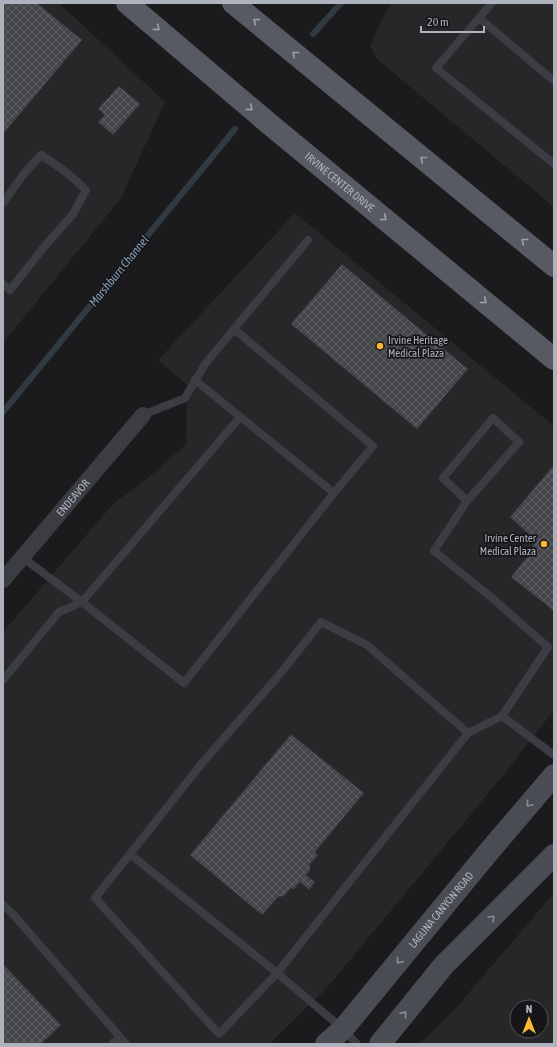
<svg xmlns="http://www.w3.org/2000/svg" width="557" height="1047" viewBox="0 0 557 1047" font-family="'Asap Condensed',sans-serif">
  <defs>
    <pattern id="building-cross-hatch" width="8" height="8" patternUnits="userSpaceOnUse"><rect width="8" height="8" fill="#45464a"/><path d="M0 0l8 8M0 8l8-8" fill="none" stroke="#5d5e62"/></pattern>
  </defs>
  <rect width="100%" height="100%" fill="#1b1b1d"/>
  <!-- built -->
  <g fill="#27272a" fill-rule="evenodd">
    <path d="M3,3H59L165,102L121,198L3,343Z"/>
    <path d="M392,3H554V207L377,59L370,46L387,9Z"/>
    <path d="M295,213L554,426V710L506,772L326,989L269,1044H3V632L113,504L154,473L186,444L187,385L158,360Z"/>
    <path d="M554,893V1044H419L455,1009ZM517,1007H541V1031H517Z"/>
  </g>
  <g fill="none" stroke-linecap="round" stroke-linejoin="round">
    <!-- stream -->
    <g stroke="#2f3a43" stroke-width="6">
      <path d="M313,34L341,3"/>
      <path d="M3,412L235,129"/>
    </g>
  </g>
  <!-- building -->
  <g fill="url(#building-cross-hatch)" stroke="#353539">
    <path d="M3,3H37L82,40L3,134Z"/>
    <path d="M119,86L140,104L113,135L98,122L105,115L98,109Z"/>
    <path d="M342,264L468,369L417,429L291,324Z"/>
    <path d="M554,465V611L511,577L533,550V538L510,517Z"/>
    <path d="M291,734L364,793L315,852L318,855L310,864V870L306,875L315,882L309,890L300,882L293,890L291,888L284,896L278,897L262,915L190,855Z"/>
    <path d="M3,964L61,1025L41,1044H3Z"/>
  </g>
  <g fill="none" stroke-linecap="round" stroke-linejoin="round">
    <!-- lane -->
    <g stroke="#3b3d43" stroke-width="8">
      <path d="M492,3L436,68L554,164"/>
      <path d="M479,18L554,81"/>
      <path d="M3,203L23,175L41,155C59,166 71,175 86,190L73,214L44,247L10,290L3,284"/>
      <path d="M234,329L373,446L334,493"/>
      <path d="M143,415L185,398L205,364L308,240"/>
      <path d="M467,501L443,478L493,418L519,442L467,501L434,551L492,598L548,647L502,716"/>
      <path d="M22,557L82,602L184,683L334,493L195,380"/>
      <path d="M3,680L59,612L82,602L240,417"/>
      <path d="M130,854L277,973L468,733"/>
      <path d="M3,905L11,912L126,1044"/>
      <path d="M112,1044L120,1038"/>
      <path d="M357,1044L343,1029L277,973L219,1034L95,898L203,762L280,674L321,622L367,645L468,733L502,716L554,755"/>
    </g>
    <!-- street -->
    <path stroke="#3b3d43" stroke-width="16" id="s1" d="M3,580L143,415"/>
    <!-- secondary -->
    <g stroke="#494c53" stroke-width="22">
      <path id="s2" d="M326,1044L343,1029L486,855L554,775"/>
      <path d="M380,1044L444,965L554,855"/>
    </g>
    <!-- primary -->
    <g stroke="#575a62" stroke-width="22">
      <path id="s3" d="M127,3L267,122L554,359"/>
      <path d="M233,3L554,266"/>
    </g>
  </g>
  <!-- one-way arrows -->
  <defs><path id="oneway-chevron" d="M-2-3.5L2.5 0L-2 3.5" fill="none" stroke-width="1.6" stroke-linecap="round" stroke-linejoin="round"/></defs>
  <g stroke="#9ca0ab">
    <use href="#oneway-chevron" transform="translate(256 21) rotate(-141)"/>
    <use href="#oneway-chevron" transform="translate(157 28) rotate(40)"/>
    <use href="#oneway-chevron" transform="translate(295 54) rotate(-141)"/>
    <use href="#oneway-chevron" transform="translate(250 108) rotate(40)"/>
    <use href="#oneway-chevron" transform="translate(423 159) rotate(-141)"/>
    <use href="#oneway-chevron" transform="translate(384 218) rotate(39)"/>
    <use href="#oneway-chevron" transform="translate(524 241) rotate(-141)"/>
    <use href="#oneway-chevron" transform="translate(484 301) rotate(39)"/>
  </g>
  <g stroke="#8a8e98">
    <use href="#oneway-chevron" transform="translate(529 804) rotate(130)"/>
    <use href="#oneway-chevron" transform="translate(492 918) rotate(-45)"/>
    <use href="#oneway-chevron" transform="translate(399 961) rotate(129)"/>
    <use href="#oneway-chevron" transform="translate(404 1014) rotate(-51)"/>
  </g>
  <!-- markers -->
  <g fill="#fdb733" stroke="#161618" stroke-width="1.5">
    <circle cx="380" cy="346" r="4"/>
    <circle cx="544" cy="544" r="4"/>
  </g>
  <g text-anchor="middle" stroke-width="3.5" stroke-linejoin="round" paint-order="stroke">
    <!-- street labels -->
    <g font-size="11" fill="#adb2bd" stroke="#161618">
      <text dy="4" stroke="none"><textPath href="#s3" startOffset="278">IRVINE CENTER DRIVE</textPath></text>
      <text dy="4" stroke="none"><textPath href="#s1" startOffset="108">ENDEAVOR</textPath></text>
      <text dy="4" stroke="none"><textPath href="#s2" startOffset="177">LAGUNA CANYON ROAD</textPath></text>
    </g>
    <!-- poi labels -->
    <g font-size="11" fill="#adb2bd" stroke="#161618" text-anchor="start">
      <text x="388" y="344">Irvine Heritage<tspan x="388" dy="13">Medical Plaza</tspan></text>
      <text x="536" y="542" text-anchor="end">Irvine Center<tspan x="536" dy="13">Medical Plaza</tspan></text>
    </g>
    <!-- water labels -->
    <g font-size="12" font-style="italic" fill="#83a0b9" stroke="#161618">
      <text transform="translate(119 271) rotate(-51)" y="4">Marshburn Channel</text>
    </g>
  </g>
  <!-- border -->
  <rect width="557" height="1047" fill="none" stroke="#adb2bd" stroke-width="8"/>
  <!-- north arrow -->
  <g transform="translate(529 1019)"><circle r="19" fill="#161618" stroke="#52545a"/>
  <path d="M0-3L7 15L0 10L-7 15Z" fill="#fdb733"/>
  <text y="-6" font-size="11" font-weight="bold" text-anchor="middle" fill="#adb2bd">N</text>
  </g>
  <!-- scale -->
  <path d="M421 26v6h63v-6" fill="none" stroke="#adb2bd" stroke-width="2"/>
  <text x="427" y="26" font-size="12" fill="#adb2bd" stroke="#161618" stroke-width="3" paint-order="stroke">20 m</text>
</svg>
